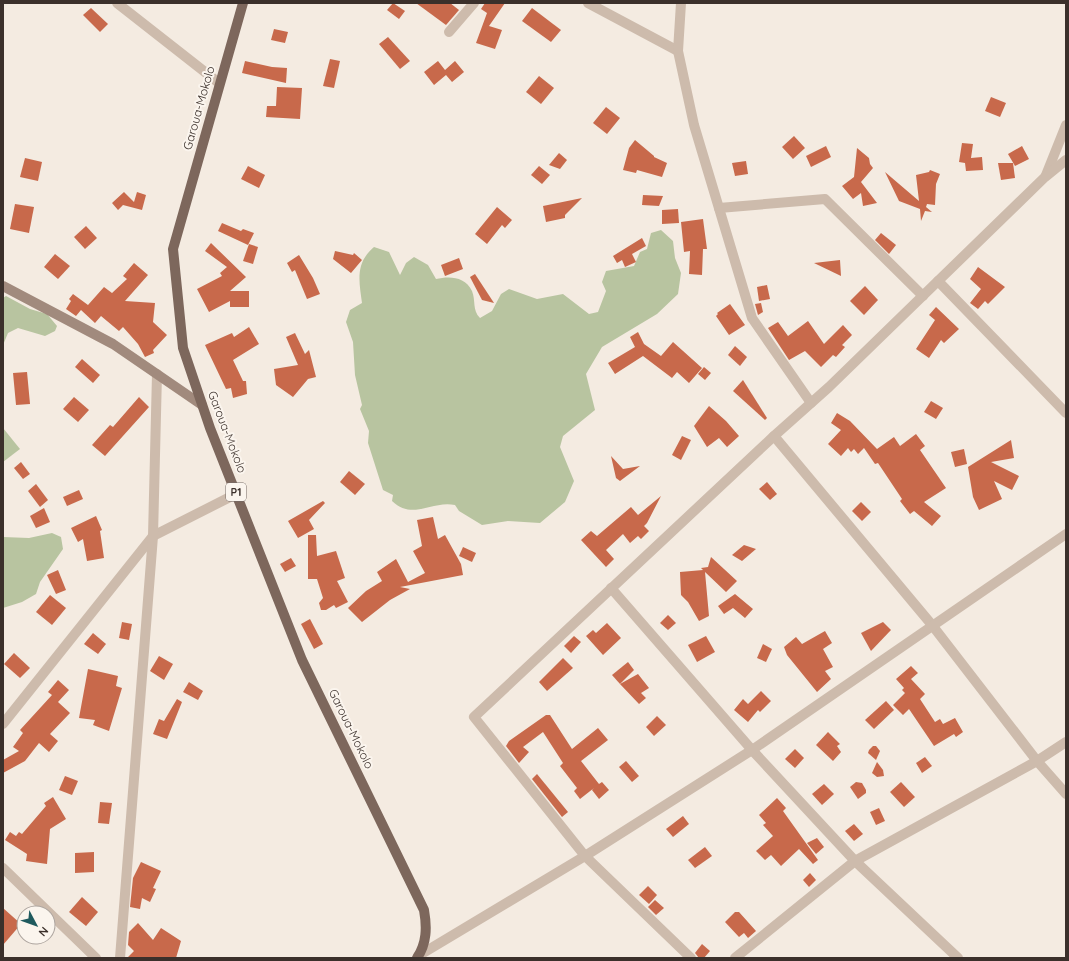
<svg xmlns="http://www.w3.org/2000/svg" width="1069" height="961" viewBox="0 0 1069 961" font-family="Quicksand,sans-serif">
  <rect width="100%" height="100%" fill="#f4ebe1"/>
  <!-- green -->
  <g fill="#b8c4a0">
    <path d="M661,230L673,241L675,258L681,273L678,294L657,314L602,347L586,374L595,410L563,436L560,447L574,481L565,502L540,523L508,521L482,525L459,511L455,505C432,500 413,521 392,501L393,495L383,490L368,443L369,431L360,409L362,405L355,375L353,342L346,322L350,310L362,303C359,281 355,263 374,247L389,252L400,275L406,263L414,257L428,265L436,279C449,276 465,276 472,291C476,301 472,310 480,318L492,311L501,294L509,289L537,299L563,294L589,314L598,312L606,291L602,282L606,271L634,266L640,252L647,249L651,233Z"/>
    <path d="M6,296L30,309L47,314L57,326L55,331L45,336L18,328L8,333L3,345V298Z"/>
    <path d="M3,428L20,449L3,462Z"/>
    <path d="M52,533L61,537L63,549L40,582L36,594L22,602L3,608V537L29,538Z"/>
  </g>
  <!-- building -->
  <g fill="#c8694b">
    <path d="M393,3L405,11L399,19L387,10Z"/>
    <path d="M416,3H450L459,10L446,25Z"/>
    <path d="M485,3H505L489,26L502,30L495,49L476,43L487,13L481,9Z"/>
    <path d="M91,8L108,24L100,32L83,15Z"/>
    <path d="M532,8L561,30L551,42L522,21Z"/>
    <path d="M274,29L288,32L285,43L271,40Z"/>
    <path d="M388,37L410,61L400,69L379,44Z"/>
    <path d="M330,59L340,61L334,88L323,86Z"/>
    <path d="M245,61L272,67L287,68L286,83L242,73Z"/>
    <path d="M438,61L445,70L455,61L464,72L452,82L446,75L434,85L424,72Z"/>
    <path d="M539,76L554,88L541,104L526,92Z"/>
    <path d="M277,87L302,88L300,119L266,117L267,106H276Z"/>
    <path d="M991,97L1006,103L1000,117L985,111Z"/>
    <path d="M606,107L620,118L607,134L593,123Z"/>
    <path d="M794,136L805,148L793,159L782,147Z"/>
    <path d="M635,140L654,156V157L667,163L662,177L637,170L636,173L623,170L629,148Z"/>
    <path d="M962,143L973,144L971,158L982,157L983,170L966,171L965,163L959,162Z"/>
    <path d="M826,146L831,157L811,167L806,156Z"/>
    <path d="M1022,146L1029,159L1015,166L1008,154Z"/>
    <path d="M857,148L869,158L870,164L873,168L861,182L877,203L863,206L861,193L853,199L842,186L854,177Z"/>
    <path d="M559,153L567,160L560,169L549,165Z"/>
    <path d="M25,158L42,162L38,181L20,177Z"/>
    <path d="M746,161L748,174L735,176L732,163Z"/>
    <path d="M998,163H1013L1015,178L1001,180Z"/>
    <path d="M248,166L265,175L259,188L241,179Z"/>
    <path d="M539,166L550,175L542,184L531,175Z"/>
    <path d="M930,170L940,174L936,184L935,205L927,204L926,207L932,212L925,211L921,221L920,209L899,201L885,172L919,201L916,175L929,172Z"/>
    <path d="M124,192L134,202L137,192L146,195L142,210L123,205L118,210L112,203Z"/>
    <path d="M643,195L663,196L659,206L642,205Z"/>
    <path d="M582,198L565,215V218L546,222L543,206Z"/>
    <path d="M15,204L34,207L29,233L10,229Z"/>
    <path d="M497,207L512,220L505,228L502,225L487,244L475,234Z"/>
    <path d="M678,209L679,223L662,224V210Z"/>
    <path d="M703,219L707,249H703L702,275L689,274L690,251L684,252L681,222Z"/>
    <path d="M222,223L241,231L243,229L254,233L248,245L218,231Z"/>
    <path d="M86,226L97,238L85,249L74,237Z"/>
    <path d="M881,233L896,245L889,254L875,240Z"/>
    <path d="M642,238L646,246L632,254L636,262L625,267L622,260L617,263L613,256Z"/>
    <path d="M211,243L246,277L230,291H249V307H230V301L209,312L197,289L222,276L220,273L227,267L205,251Z"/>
    <path d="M249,244L258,247L253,264L243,261Z"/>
    <path d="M335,251L353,255L354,253L362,260L351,273L333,259Z"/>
    <path d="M55,254L70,266L58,279L44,267Z"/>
    <path d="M299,255L313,278L320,294L307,299L295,270L292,272L287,263Z"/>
    <path d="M459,258L463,269L445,276L441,265Z"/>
    <path d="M840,260L841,276L814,263Z"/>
    <path d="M134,263L148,275L125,301L155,303L153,322L167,335L153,350L154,353L145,357L138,344L123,327L119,331L101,316L95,323L81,310L76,316L66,309L71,301L69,299L73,294L88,305L104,287L112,293L127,279L123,276Z"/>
    <path d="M978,267L1005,287L988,304L985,301L978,309L970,303L981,289L970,279Z"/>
    <path d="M475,274L494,303L482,300L470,277Z"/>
    <path d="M767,285L770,299L759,301L757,287Z"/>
    <path d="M865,286L878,300L864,315L850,301Z"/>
    <path d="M761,303L763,312L758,315L755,304Z"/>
    <path d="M730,304L745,325L729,335L716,316L718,314L717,313Z"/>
    <path d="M936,307L959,329L944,343L941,340L929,358L916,349L935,320L929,315Z"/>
    <path d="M808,321L824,344L843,325L852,335L842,345L845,347L836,357L833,355L821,367L805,351L789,360L768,328L778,322L788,336Z"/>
    <path d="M249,327L259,344L233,360L243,381H246L247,394L233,398L231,388L226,389L205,345L232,333L234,337Z"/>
    <path d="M638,332L644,344L661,356L673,342L702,368L689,383L677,372L672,378L643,356L615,374L608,363L635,347L630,337Z"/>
    <path d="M295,333L305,354L309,350L316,377L308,379L293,397L276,385L274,369L298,365L286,337Z"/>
    <path d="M735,346L747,357L740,366L728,355Z"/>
    <path d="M82,359L100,375L93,383L75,367Z"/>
    <path d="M704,367L711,373L705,380L698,374Z"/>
    <path d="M27,372L30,404L16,405L13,373Z"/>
    <path d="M743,380L767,418L765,420L733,391Z"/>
    <path d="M74,397L89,410L78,422L63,409Z"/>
    <path d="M139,397L149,407L105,456L92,445L110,425L113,427Z"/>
    <path d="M931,401L943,408L936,419L924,412Z"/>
    <path d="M709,406L726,421L739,436L727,447L719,438L707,447L694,426Z"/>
    <path d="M837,413L850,421L877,449L894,437L900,446L916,434L925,446L920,450L946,488L924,502L941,516L932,526L914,511L910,514L900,501L902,499L878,463L875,464L864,448L858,454L854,449L851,452L848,448L841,456L828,444L841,430L831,423Z"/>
    <path d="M682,436L691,440L681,460L672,455Z"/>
    <path d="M1011,440L1014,458L991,462L1019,476L1012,490L994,481L1002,499L979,510L973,497L968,467Z"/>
    <path d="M964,449L967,464L955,467L951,452Z"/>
    <path d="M611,456L623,469L640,466L620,481L616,478Z"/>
    <path d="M21,462L30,474L23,479L14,468Z"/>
    <path d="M349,471L365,484L355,495L340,482Z"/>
    <path d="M767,482L777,494L770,500L759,489Z"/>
    <path d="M36,484L48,500L40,507L28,491Z"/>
    <path d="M79,490L83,499L67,506L63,497Z"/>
    <path d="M661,496L647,523L644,526L649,531L641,539L638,536L630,543L623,534L606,550L614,559L606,567L581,540L591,531L597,536L631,507L638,515Z"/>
    <path d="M323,501L325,503L309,520L314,529L298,538L288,521Z"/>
    <path d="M861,502L871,512L862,521L852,511Z"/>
    <path d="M44,508L50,522L36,528L30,516Z"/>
    <path d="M96,516L102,530L100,531L104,558L87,561L83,539L78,542L71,528Z"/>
    <path d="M433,517L438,539L445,535L461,564L463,575L400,587L410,589L390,600L362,622L348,608L366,591L382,581L377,572L396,559L408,582L425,573L413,551L422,546L417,520Z"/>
    <path d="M308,535H316L317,556L336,551L345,578L337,581L348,602L336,608L334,605L326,610H321L319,603L323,598L317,579H308Z"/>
    <path d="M744,545L756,549L742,561L732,555Z"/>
    <path d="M463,547L476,553L472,562L459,556Z"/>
    <path d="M711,557L737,581L726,592L705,572L709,616L699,621L688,602L681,595L680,572L703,570L701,568L708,567Z"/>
    <path d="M291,558L296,566L285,572L280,564Z"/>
    <path d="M58,570L66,590L56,594L47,575Z"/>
    <path d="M735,594L753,609L745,618L733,608L724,614L718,606Z"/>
    <path d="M50,595L66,608L52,625L36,612Z"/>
    <path d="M668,615L676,623L668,630L660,623Z"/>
    <path d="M310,619L323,644L314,649L301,624Z"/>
    <path d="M122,622L132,624L129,640L119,638Z"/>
    <path d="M883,622L891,630L871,651L861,633Z"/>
    <path d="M607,623L621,638L603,655L586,636L593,630L596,633Z"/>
    <path d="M825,631L832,643L823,649L833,667L825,671L831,679L817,692L787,655L784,647L796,637L802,644Z"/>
    <path d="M93,633L106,644L98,654L84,644Z"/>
    <path d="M574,636L581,642L571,653L564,646Z"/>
    <path d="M706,636L715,652L697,662L688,645Z"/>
    <path d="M763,644L772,649L766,662L757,658Z"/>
    <path d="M14,653L30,668L20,678L4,664Z"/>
    <path d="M159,656L173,664L164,680L150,671Z"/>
    <path d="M563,658L573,668L547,691L539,682Z"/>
    <path d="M628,662L634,670L620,684L612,675Z"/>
    <path d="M911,666L918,673L911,679L925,694L920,699L935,722L940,719L943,724L955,718L963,732L956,737L954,734L934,746L909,709L903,715L893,705L905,693L902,690L904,688L896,679Z"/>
    <path d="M88,669L118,676L116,686L122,688L109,731L93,725L95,720L79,718Z"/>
    <path d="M638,674L649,688L641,693L646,698L639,704L620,684Z"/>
    <path d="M58,680L69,690L58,702L70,713L50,734L58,741L49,752L39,743L25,761L3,773V760L19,751L13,747L23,733L20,730L52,695L48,692Z"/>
    <path d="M189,682L203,691L198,700L183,692Z"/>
    <path d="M761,691L771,701L760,712L758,710L748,722L734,710L743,699L748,704Z"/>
    <path d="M177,699L182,702L167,739L153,734L159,719L164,721Z"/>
    <path d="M886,701L894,710L874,729L865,720Z"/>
    <path d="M546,715H550L572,749L598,728L608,740L581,761L599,784L602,782L609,790L599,799L592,790L594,788L580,799L574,791L577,788L560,766L563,763L543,732L523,747L529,752L519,763L506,746L509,741Z"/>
    <path d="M657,716L666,725L654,736L646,727Z"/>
    <path d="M828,732L840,744L837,746L841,752L833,761L816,745Z"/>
    <path d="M873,746H876L880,751L876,760L868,753L869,750Z"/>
    <path d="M795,749L804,758L795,768L785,759Z"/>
    <path d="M925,757L932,766L922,773L916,763Z"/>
    <path d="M626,761L639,776L632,782L619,767Z"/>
    <path d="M877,762L883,770L884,776L877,777L872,773Z"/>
    <path d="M537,774L568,812L562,817L532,779Z"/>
    <path d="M65,776L78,781L72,795L59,790Z"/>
    <path d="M856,782L862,783L866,790V793L858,799L850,787Z"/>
    <path d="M901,782L915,797L904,807L890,792Z"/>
    <path d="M824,784L834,794L822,805L812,794Z"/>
    <path d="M53,797L66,819L50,829L47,864L26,861L27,854L5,840L10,832L16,836L19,832L22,834L46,806L44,803Z"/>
    <path d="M777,798L786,808L783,811L818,860L813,864L799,849L781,866L771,855L765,860L756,851L773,836L763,825L766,823L759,815Z"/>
    <path d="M100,802L112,803L109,824L98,823Z"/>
    <path d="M879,808L885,821L876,825L870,812Z"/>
    <path d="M683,816L689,824L673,837L666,829Z"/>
    <path d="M854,824L863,834L854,841L845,831Z"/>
    <path d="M817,838L824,847L816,854L807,843Z"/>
    <path d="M705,847L712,856L695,868L688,860Z"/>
    <path d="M94,852V872L75,873V853Z"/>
    <path d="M141,862L161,871L153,888L156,889L150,902L142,898L140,909L130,907L133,878Z"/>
    <path d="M810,873L816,880L809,887L803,880Z"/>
    <path d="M648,886L657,895L649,904L639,895Z"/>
    <path d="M82,897L98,912L86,926L69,912Z"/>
    <path d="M655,900L664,908L656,915L648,907Z"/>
    <path d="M3,908L21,924L3,945Z"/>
    <path d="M735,912H739L756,931L748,938L744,933L739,937L725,922Z"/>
    <path d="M138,923L153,940L161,928L181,941L176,958H127L134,951L128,945L129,932Z"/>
    <path d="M702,944L710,951L704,958H699L695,953Z"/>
  </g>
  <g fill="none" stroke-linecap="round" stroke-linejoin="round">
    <!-- street -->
    <g stroke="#cdbbac" stroke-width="10">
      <path d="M117,3L219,83"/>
      <path d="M588,3L678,51"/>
      <path d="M681,3L678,51L694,125L752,318L811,403"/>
      <path d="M449,32L474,3"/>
      <path d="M1046,175L1066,125"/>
      <path d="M719,208L825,199L923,296"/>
      <path d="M938,281L1066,413"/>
      <path d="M774,436L932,625L1037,761L1066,794"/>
      <path d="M611,588L752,750L855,861L958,958"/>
      <path d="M3,724L153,536L236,494"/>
      <path d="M3,868L96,958"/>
      <path d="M418,956L585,856L752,750L1066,534"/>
      <path d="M120,958L153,536L157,374"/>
      <path d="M691,958L585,856L474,717L774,436L829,387L1045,177L1066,160"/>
      <path d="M735,958L855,861L1037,761L1066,742"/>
    </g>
    <!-- secondary -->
    <path stroke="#a18a7d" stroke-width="10" d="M3,286L113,344L202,405"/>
    <!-- primary -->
    <path stroke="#7d675c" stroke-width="10" d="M243,3L173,249L183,348L210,428L302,660L424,910C427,927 427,943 417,958"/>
  </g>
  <g text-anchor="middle" stroke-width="4" stroke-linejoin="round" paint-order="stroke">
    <!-- shield labels -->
    <rect fill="#fbf5ee" stroke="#756b66" stroke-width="1" x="226" y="483" width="20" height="18" rx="3"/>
    <g font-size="11" font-weight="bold" fill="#3b302b">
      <text x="236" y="496">P1</text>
    </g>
    <!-- street labels -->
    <g font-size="12" fill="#3b302b" stroke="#fbf5ee">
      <text transform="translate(199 108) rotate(-74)" y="4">Garoua-Mokolo</text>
      <text transform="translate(227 432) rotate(69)" y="4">Garoua-Mokolo</text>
      <text transform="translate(351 729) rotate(64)" y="4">Garoua-Mokolo</text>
    </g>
  </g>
  <!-- border -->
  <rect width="1069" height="961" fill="none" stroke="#3b302b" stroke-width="8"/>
  <!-- north arrow -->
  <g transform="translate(36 925) rotate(131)"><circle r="19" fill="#fbf5ee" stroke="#aea6a0"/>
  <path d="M0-3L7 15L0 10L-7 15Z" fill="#1f5a5e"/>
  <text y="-6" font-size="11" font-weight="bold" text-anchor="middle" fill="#3b302b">N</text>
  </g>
</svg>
